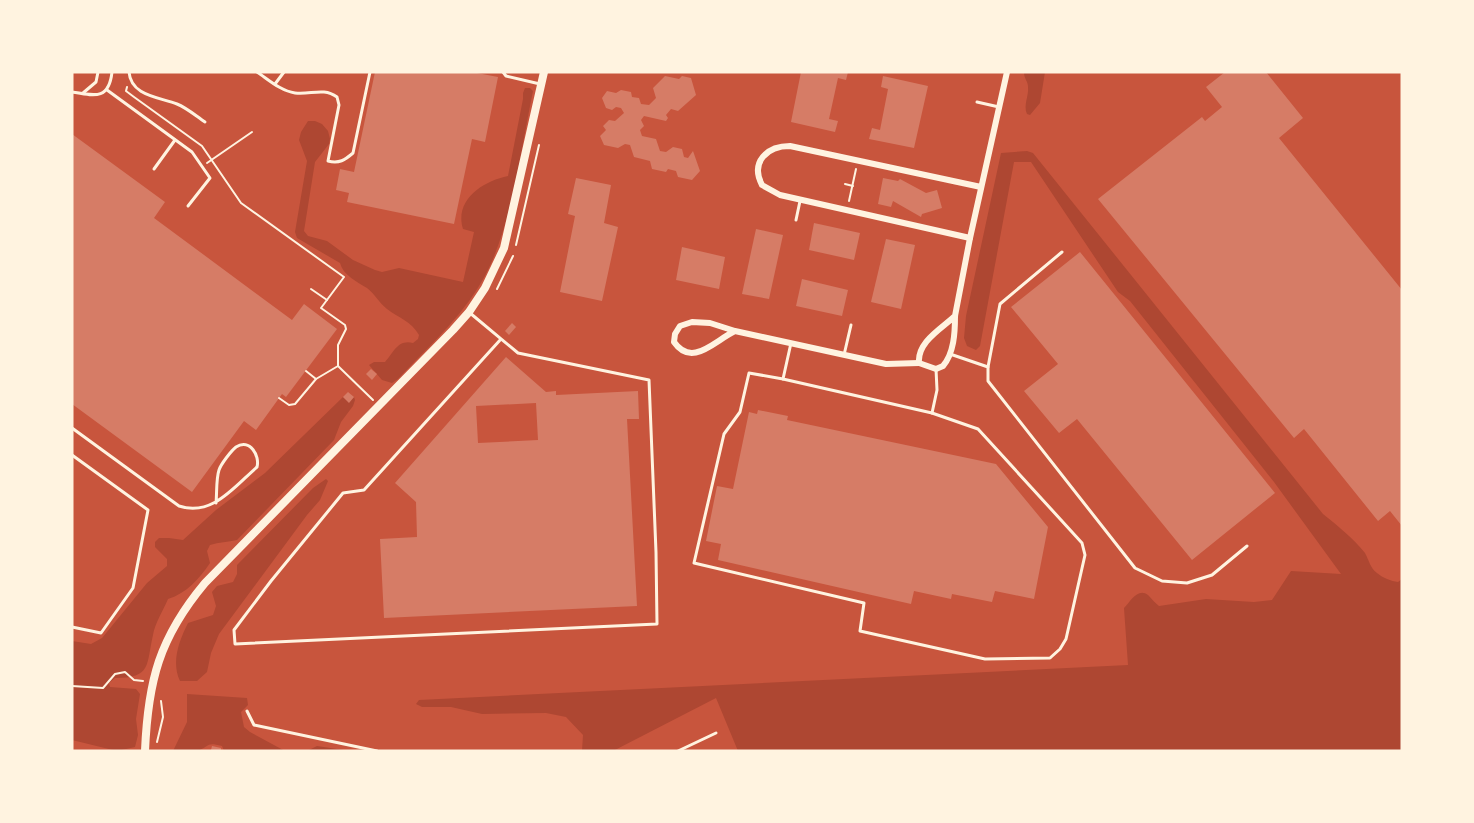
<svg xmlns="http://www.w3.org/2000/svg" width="1474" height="823" viewBox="0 0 1474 823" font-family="Merriweather,serif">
  <rect width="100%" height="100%" fill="#c8553d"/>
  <!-- green -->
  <g fill="#ae4732">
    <path d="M1024,72H1045L1040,103L1030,115L1027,114C1023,105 1029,96 1028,87C1028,81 1024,79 1024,72Z"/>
    <path d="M525,88H530L533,91C521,148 511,232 482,281C461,318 427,348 398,379L392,383L382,380L369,365L374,362H385C394,352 398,339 413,343L418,339L419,335C411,321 399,318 387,309C379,303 375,294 367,288C357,282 343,275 340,263L297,238L295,232L307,161L299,140L301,132L308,121H315L322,124L328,131L330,139L329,144L315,162L304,231L308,236L327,241L353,260L375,270L382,272L399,268L463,282L474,232L463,229C454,200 483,181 508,176L523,99V93Z"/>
    <path d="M1027,151L1033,153L1323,514C1338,526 1353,538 1365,553C1369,560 1370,568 1377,573C1383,578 1391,581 1398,582L1402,579V751H738L716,698L613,751H582L583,735L566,717L546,713L482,714L451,707H422L416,704L419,700L1128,665L1124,608C1130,602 1138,587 1148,595C1152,599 1155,603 1159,606L1206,599L1254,602L1272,600L1291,571L1341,574L1274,482L1130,301L1118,292L1031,162H1014L980,346L976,350L967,346L964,338L966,316L1001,153Z"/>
    <path d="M343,397L349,402L354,397L355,400L353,406L341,422L334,440L237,540C228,542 219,542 210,545L207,551L210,563C199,579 187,593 168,599C163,611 155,623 153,635C146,665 152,678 115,678L109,683L110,687L136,689L140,694L136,719L138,735L135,747L117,751L72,740V641L91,644L102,638L147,583L167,566V559L155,547V542L159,538H169L183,540L216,510L265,473Z"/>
    <path d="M326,479L328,481L320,500L307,515L219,634L211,653L207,672L197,681H180C171,662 179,641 188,623L213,615L216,606L212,592L217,586L233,582L237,574V565L313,488Z"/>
    <path d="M187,694L247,698L248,705L241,712L244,727L250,732L285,751H224L222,746C206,742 210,746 198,751C191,753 180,751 173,751L187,722Z"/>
    <path d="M317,746L350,751H307Z"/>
  </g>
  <!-- building -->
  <g fill="#d67c66" fill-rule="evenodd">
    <path d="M375,72H472L498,77L485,142L472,139L454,224L347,202L349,193L336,190L340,169L354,172Z"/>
    <path d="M801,72H848L846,80L838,78L829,119L838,121L835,132L791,122Z"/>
    <path d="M1225,72H1266L1303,118L1279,138L1402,290V526L1390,511L1378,521L1304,429L1294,438L1098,199L1202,117L1205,121L1222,107L1206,87Z"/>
    <path d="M665,76L679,79L682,76L691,78L696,95L678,111L671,109L666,115L668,118L666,121L644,116L641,120L644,126L640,130L642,136L656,139L660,151L666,152L673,147L682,149L684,157L688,158L693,151L700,171L692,180L678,177L676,171L668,169L666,172L652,169L650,161L634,157L630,145L625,144L618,148L604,145L600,136L606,130L603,126L609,120L615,121L624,113L621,108L616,107L612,110L606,108L602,98L607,91L616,93L621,90L631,92L632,97L639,98L641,104L649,105L656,98L653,88Z"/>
    <path d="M883,76L928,86L914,148L869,139L872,128L880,130L888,89L881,87Z"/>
    <path d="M72,134L165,202L154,218L292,320L304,304L337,329L286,397L282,394L256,430L244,421L192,492L72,404Z"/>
    <path d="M576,178L611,185L604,223L618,227L602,301L560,292L575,216L568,214Z"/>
    <path d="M883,178L898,181L900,179L926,193L937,190L942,208L922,214L921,217L893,201L891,207L878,204Z"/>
    <path d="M814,223L860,233L854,260L809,250Z"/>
    <path d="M756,229L783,235L769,299L742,294Z"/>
    <path d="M886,239L915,245L901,309L871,302Z"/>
    <path d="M682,247L725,257L719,289L676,280Z"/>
    <path d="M1080,252L1275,493L1192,560L1077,419L1059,433L1024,391L1058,364L1011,307Z"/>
    <path d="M802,279L848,290L842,316L796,306Z"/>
    <path d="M512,323L516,327L509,335L505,331Z"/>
    <path d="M506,357L546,392L556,391V395L638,391L639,419H627L637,606L384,618L380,539L417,537L416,502L395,483ZM536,403L538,440L478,443L476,406Z"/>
    <path d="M371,369L377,374L372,380L366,374Z"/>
    <path d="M348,392L354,397L349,403L343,397Z"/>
    <path d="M758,410L788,416L787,420L996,464L1048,527L1034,599L995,591L992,602L952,594L951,599L914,591L911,604L718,560L721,544L706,541L717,486L733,489L749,412L757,414Z"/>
    <path d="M212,746L221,748V751L211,750Z"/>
  </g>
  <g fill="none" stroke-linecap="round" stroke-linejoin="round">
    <!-- path -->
    <g stroke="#fff3e0" stroke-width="2">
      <path d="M127,87L126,91L134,97L202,146L241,203L344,277L321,308L345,325L346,329L338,345V366"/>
      <path d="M207,163L252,132"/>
      <path d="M845,184L853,186"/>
      <path d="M849,201L856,169"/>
      <path d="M516,245L539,145"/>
      <path d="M311,289L327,300"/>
      <path d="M497,289L513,256"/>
      <path d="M338,366L373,400"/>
      <path d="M306,371L316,379"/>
      <path d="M279,398L289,405L295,404L316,379L338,366"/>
      <path d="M72,686L103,688L115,674L125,672L134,680L143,681"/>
      <path d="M157,742L163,717L161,701"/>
    </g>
    <!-- service -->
    <g stroke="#fff3e0" stroke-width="3">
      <path d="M129,72C131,96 159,97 177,104C187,108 196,116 205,122"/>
      <path d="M257,72C269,80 281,91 295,93C311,95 323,87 337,97L339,105L328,161C339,164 345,160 353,153L370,72"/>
      <path d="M503,72L506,76L540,84"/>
      <path d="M275,84L284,72"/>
      <path d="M107,90L192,152L210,178L188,206"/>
      <path d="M72,92C95,96 109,100 112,72"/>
      <path d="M83,93L96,82L98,72"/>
      <path d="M977,102L999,107"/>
      <path d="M154,169L175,140"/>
      <path d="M796,220L800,201"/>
      <path d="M470,313L518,353L649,380L656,552L657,624L235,644L234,630L271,581L343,493L364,490L501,339"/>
      <path d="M791,343L783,379L932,413L937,390L936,369"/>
      <path d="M950,354L988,367V381L1135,568L1162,581L1187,583L1212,575L1247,546"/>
      <path d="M844,355L851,325"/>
      <path d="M988,367L1000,304L1062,252"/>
      <path d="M783,379L749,373L740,412L724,434L694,563L864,603L860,631L985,659L1050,658L1060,649L1066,639L1085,555L1082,543L978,429L932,413"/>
      <path d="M72,428L179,506C212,517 234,487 257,467C260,456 250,438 236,447C231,451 221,464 219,470C216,479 217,493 216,503"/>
      <path d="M72,455L148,510L133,588L101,633L72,627"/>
      <path d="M247,711L254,725L377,751"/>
      <path d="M678,751L716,733"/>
    </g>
    <!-- minor -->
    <g stroke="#fff3e0" stroke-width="6">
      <path d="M970,238L780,195L762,185C750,162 767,146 790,146L981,187"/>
      <path d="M955,316C941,329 917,342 919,363L936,369L943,366C954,353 955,333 955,316L970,238L1007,72"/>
      <path d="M735,331C714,341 692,368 674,342L675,334L680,326L692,322L710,323L735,331L886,364L919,363"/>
    </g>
    <!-- tertiary -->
    <path stroke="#fff3e0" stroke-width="8" d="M145,751C148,681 159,638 205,583L453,330L469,312L485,288L504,248L544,72"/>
  </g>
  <!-- border -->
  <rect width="1474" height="823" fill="none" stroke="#fff3e0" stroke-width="147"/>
</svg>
